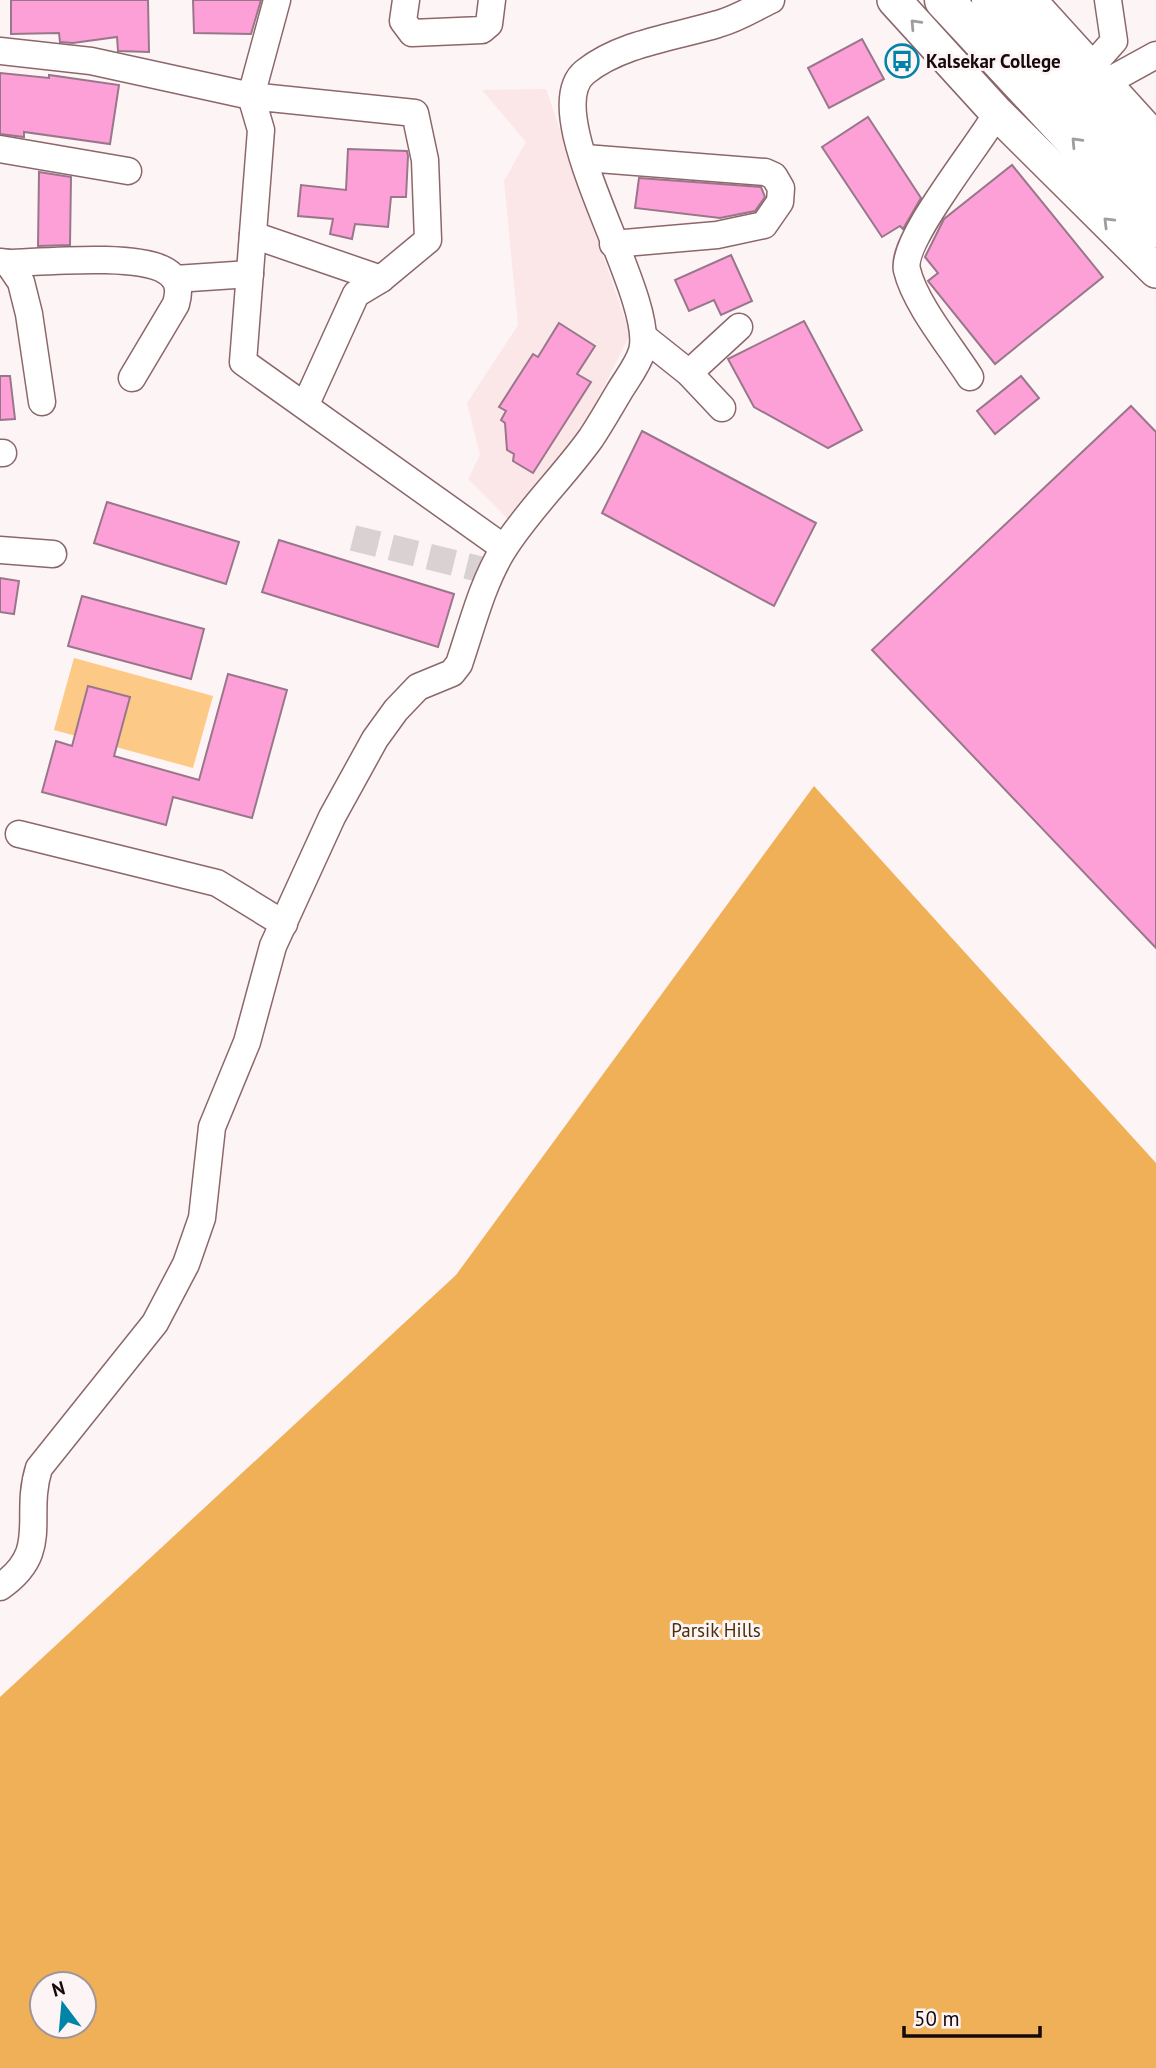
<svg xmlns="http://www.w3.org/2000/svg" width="1156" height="2068" viewBox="0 0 1156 2068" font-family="'PT Sans',sans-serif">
  <rect width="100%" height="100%" fill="#fdf4f5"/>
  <!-- built -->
  <path fill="#fce7e8" d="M546,89L630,334L585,425L510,521L468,479L480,455L467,403L518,325L504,181L526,142L482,90Z"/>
  <!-- green -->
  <path fill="#fcc987" d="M74,658L213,696L193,768L54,730Z"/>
  <!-- forest -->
  <path fill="#f0b057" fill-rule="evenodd" d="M814,786L1156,1163V2068H0V1697L456,1275ZM42,1984H84V2026H42Z"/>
  <!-- building -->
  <g fill="#fda0d7" stroke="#99778a" stroke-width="2">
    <path d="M11,0H148L149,52L118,51L117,37L73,43L60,42L59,33L11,34Z"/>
    <path d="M193,0H261L251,34L194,33Z"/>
    <path d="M862,39L884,79L829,108L808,68Z"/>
    <path d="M0,73L49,78V75L119,85L110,144L24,132V137L0,134Z"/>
    <path d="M868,117L921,198L903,229L900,226L882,237L822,147Z"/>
    <path d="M348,149L407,151L408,156L406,197H391L388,227L355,224L352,239L330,234L333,219L298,216L301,185L346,190Z"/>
    <path d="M1012,165L1103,277L995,364L928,281L938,273L925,257L944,219Z"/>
    <path d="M39,172L71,177L70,245L38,246Z"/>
    <path d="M639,178L761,187L765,197L755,211L720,218L635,208Z"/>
    <path d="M731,255L752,301L721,315L714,300L689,311L675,280Z"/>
    <path d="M804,321L862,430L828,448L754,407L728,359Z"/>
    <path d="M559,323L595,346L577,374L591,382L533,473L513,461L514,454L507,450L505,423L501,420L506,411L499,407L533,354L538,357Z"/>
    <path d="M0,376H10L15,419L0,420Z"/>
    <path d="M1021,376L1039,398L995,434L977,411Z"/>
    <path d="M1131,406L1156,432V948L872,650Z"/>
    <path d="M642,431L816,523L774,606L602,513Z"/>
    <path d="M107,502L239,542L226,584L94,543Z"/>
    <path d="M279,540L454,594L438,647L262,592Z"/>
    <path d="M0,578L19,581L14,614L0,612Z"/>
    <path d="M82,596L204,629L191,679L68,646Z"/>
    <path d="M228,674L287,690L252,818L173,797L166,825L42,792L56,741L72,746L88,686L130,697L114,756L199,780Z"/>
  </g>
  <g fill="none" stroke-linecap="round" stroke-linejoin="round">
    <!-- minor-tunnel -->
    <path stroke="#dad1d2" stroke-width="26" stroke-dasharray="26 13" stroke-linecap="butt" d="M353,538L491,572"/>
    <defs>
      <g id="minor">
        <path d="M406,0L403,21L412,33L482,30L489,24L492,0"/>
        <path d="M0,51L91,61L251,96L277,0"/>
        <path d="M1091,67L1114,41L1108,0"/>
        <path d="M1105,83L1156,55"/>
        <path d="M0,149L128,171"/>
        <path d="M585,158L765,172L774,176L781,188L780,202L764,225L717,235L613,244"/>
        <path d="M253,235L381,279"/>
        <path d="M0,262L8,263L21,282L29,314L42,402"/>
        <path d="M8,263C43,262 138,253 166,271C179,279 180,290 176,304L132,378"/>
        <path d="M175,279L250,274"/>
        <path d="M645,338L689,373L722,408"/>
        <path d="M689,373L739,327"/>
        <path d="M970,377C951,347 915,304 907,270C900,241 980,144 997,113"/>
        <path d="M305,406L356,294L381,279L428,240L425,160L415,113L251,96L261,130L243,362L504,548"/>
        <path d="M0,453H3"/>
        <path d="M0,550L53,554"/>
        <path d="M19,834L217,883L284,924"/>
        <path d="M0,1587C52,1551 23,1518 39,1468L155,1323L186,1264L202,1218L212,1127L247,1042L273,946L332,817L375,739L396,710L418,687L452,673L459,664C472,626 482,584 503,550C528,510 564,476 591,438C601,423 610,407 619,392C626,380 638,365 642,351C657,295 534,113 585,72C621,43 675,37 718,24C737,19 754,8 771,0"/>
      </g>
      <g id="major">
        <path d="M894,0L997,113L1156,271"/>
        <path d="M1029,0L1156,140"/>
      </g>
      <g id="highway">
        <path d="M944,0L1156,228"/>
        <path d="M991,0L1156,183"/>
      </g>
    </defs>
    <!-- minor casing -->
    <use href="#minor" stroke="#8c676a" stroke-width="29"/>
    <!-- major casing -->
    <use href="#major" stroke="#8c676a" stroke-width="36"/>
    <!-- highway casing -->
    <use href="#highway" stroke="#8c676a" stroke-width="41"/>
    <!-- minor -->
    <use href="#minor" stroke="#fff" stroke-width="26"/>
    <!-- major -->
    <use href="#major" stroke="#fff" stroke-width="33"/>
    <!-- highway -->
    <use href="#highway" stroke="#fff" stroke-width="38"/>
  </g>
  <!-- one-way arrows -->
  <defs><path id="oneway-chevron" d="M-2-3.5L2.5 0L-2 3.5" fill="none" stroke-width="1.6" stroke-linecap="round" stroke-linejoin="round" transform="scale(1.75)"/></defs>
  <g stroke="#a29d9d">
    <use href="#oneway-chevron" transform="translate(915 24) rotate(-133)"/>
    <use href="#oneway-chevron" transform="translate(1076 142) rotate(-133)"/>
    <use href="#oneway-chevron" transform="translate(1108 222) rotate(-135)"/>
  </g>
  <!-- icons -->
  <defs>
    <symbol id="bus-ring" viewBox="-11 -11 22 22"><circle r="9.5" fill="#fdf4f5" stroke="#0084a7" stroke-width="1.5"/><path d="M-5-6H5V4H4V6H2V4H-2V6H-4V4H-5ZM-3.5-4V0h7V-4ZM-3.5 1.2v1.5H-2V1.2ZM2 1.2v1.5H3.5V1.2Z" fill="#0084a7"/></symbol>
  </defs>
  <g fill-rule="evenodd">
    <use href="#bus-ring" x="883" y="42" width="38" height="38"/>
  </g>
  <g text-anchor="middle" stroke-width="6" stroke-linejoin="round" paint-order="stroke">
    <!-- poi labels -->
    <g font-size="19" font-weight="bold" fill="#17090b" stroke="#fdf4f5" text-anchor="start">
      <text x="926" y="68">Kalsekar College</text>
    </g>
    <!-- park labels -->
    <g font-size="19" fill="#482f08" stroke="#fdf4f5">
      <text x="716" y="1637">Parsik Hills</text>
    </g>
  </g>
  <!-- north arrow -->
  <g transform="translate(63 2005) rotate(344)"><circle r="33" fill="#fdf4f5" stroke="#a19697" stroke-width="2"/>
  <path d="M0-5L12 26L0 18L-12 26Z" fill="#0084a7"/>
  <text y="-10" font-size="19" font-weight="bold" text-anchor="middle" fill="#17090b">N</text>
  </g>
  <!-- scale -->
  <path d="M904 2026v10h136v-10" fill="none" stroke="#17090b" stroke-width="3.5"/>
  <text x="914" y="2026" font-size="21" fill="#17090b" stroke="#fdf4f5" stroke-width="5" paint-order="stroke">50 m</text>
</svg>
